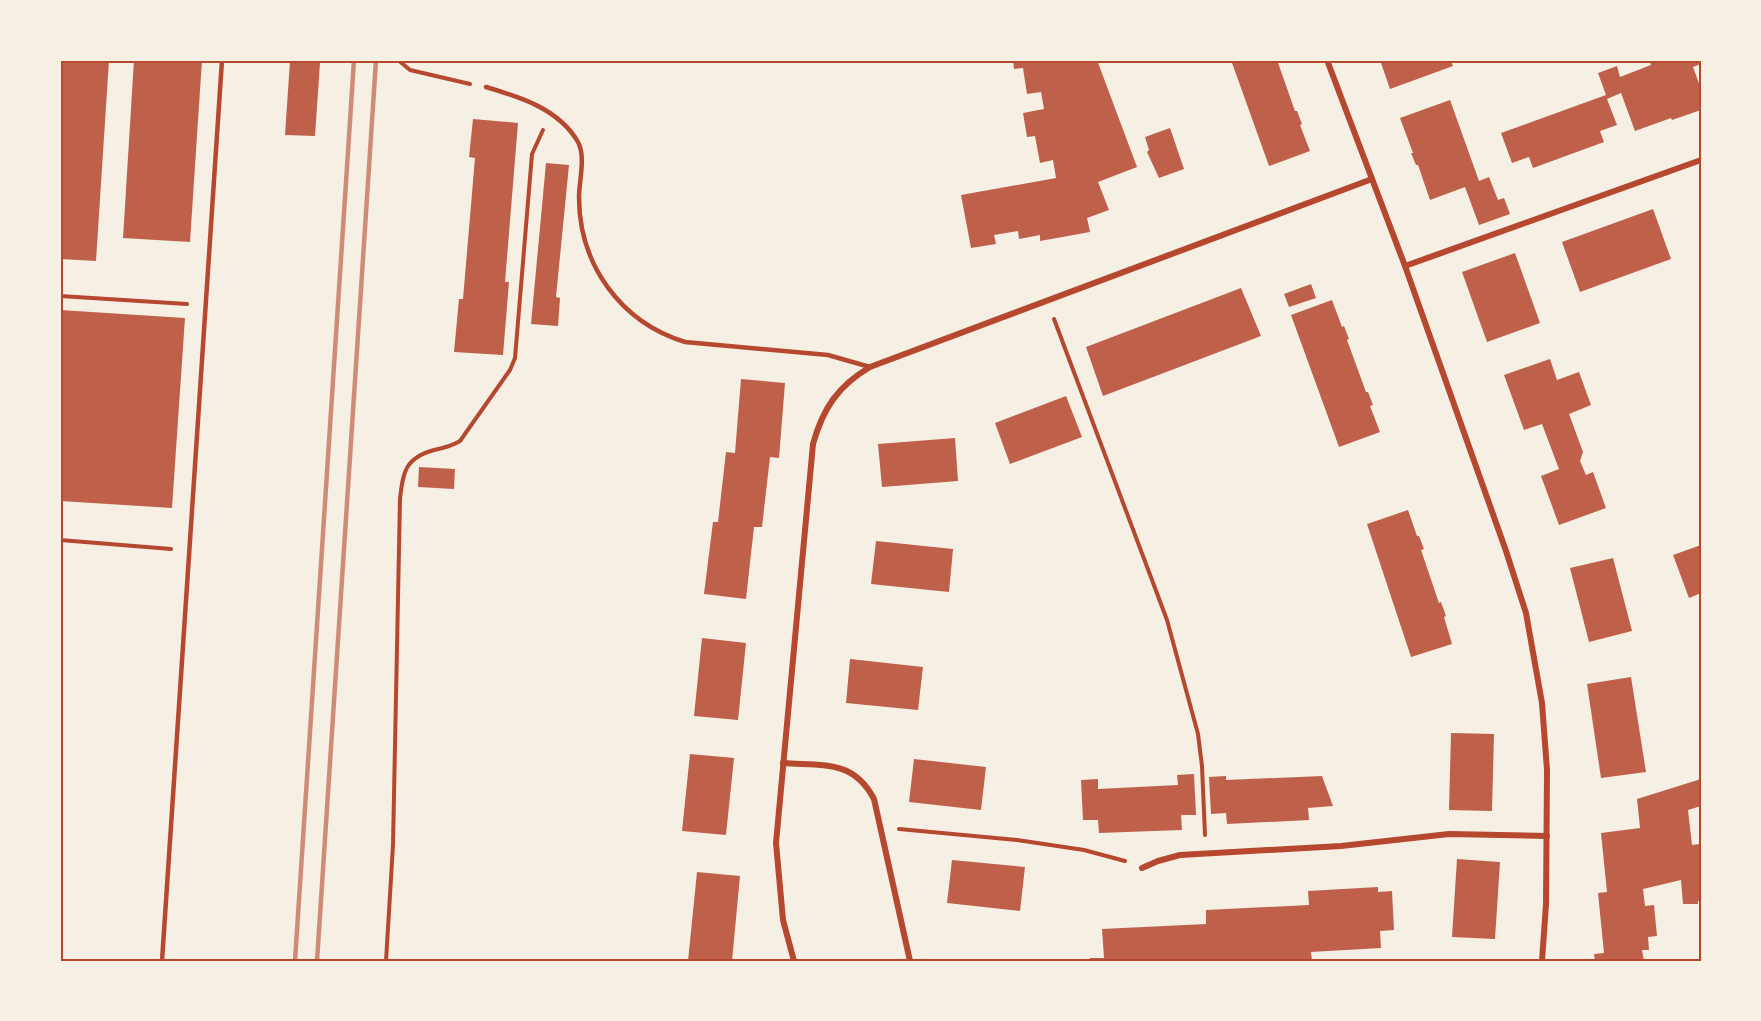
<svg xmlns="http://www.w3.org/2000/svg" width="1761" height="1021" viewBox="0 0 1761 1021" font-family="Ubuntu,sans-serif">
  <rect width="100%" height="100%" fill="#f6efe4"/>
  <!-- building -->
  <g fill="#bf614a">
    <path d="M60,60H109L96,261L60,259Z"/>
    <path d="M134,60H202L190,242L123,238Z"/>
    <path d="M1013,60H1097L1137,167L1098,182L1109,210L1087,218L1090,232L1040,241V235L1019,239L1018,231L994,235L996,244L971,248L961,195L1056,178L1053,160L1040,163L1035,136L1027,137L1023,113L1044,109L1041,92L1027,94L1023,68L1014,69Z"/>
    <path d="M1231,60H1277L1295,111H1297L1302,124L1300,125L1310,151L1269,166Z"/>
    <path d="M1380,60H1450L1453,66L1390,89Z"/>
    <path d="M1649,60H1701V64L1693,67L1701,89V110L1672,120L1671,118L1635,131L1621,93L1607,99L1617,125L1600,131L1604,142L1533,168L1529,157L1512,163L1501,133L1606,95L1598,73L1617,66L1620,77L1651,65Z"/>
    <path d="M290,61L320,63L315,136L285,135Z"/>
    <path d="M1450,100L1479,181L1489,177L1498,200L1504,198L1510,214L1479,225L1465,187L1430,200L1418,165H1416L1411,153H1413L1400,118Z"/>
    <path d="M473,119L518,123L505,282H509L503,355L454,352L459,299H463L475,158L469,157Z"/>
    <path d="M1170,128L1184,169L1159,178L1147,152L1149,150L1145,137Z"/>
    <path d="M546,163L569,165L556,297L560,298L558,326L531,324Z"/>
    <path d="M1653,209L1671,259L1580,292L1562,242Z"/>
    <path d="M1515,253L1540,323L1487,342L1462,272Z"/>
    <path d="M1311,284L1316,298L1289,307L1284,294Z"/>
    <path d="M1241,288L1261,336L1103,396L1086,347Z"/>
    <path d="M1332,300L1342,327L1344,326L1349,339L1347,340L1366,392H1368L1373,405L1370,406L1380,432L1339,447L1291,315Z"/>
    <path d="M60,310L185,318L172,508L60,501Z"/>
    <path d="M1550,359L1557,380L1579,372L1591,405L1569,414L1583,452L1580,461L1586,475L1593,472L1606,508L1559,525L1541,476L1559,469L1542,424L1524,430L1504,375Z"/>
    <path d="M741,379L785,383L779,458L770,457L762,527H754L746,599L704,594L713,522H718L726,452L735,453Z"/>
    <path d="M1066,396L1082,437L1010,464L995,423Z"/>
    <path d="M955,438L958,481L882,487L878,444Z"/>
    <path d="M419,467L455,469L454,489L418,487Z"/>
    <path d="M1408,510L1417,536H1419L1424,549L1421,550L1439,603L1441,602L1446,616L1444,617L1452,644L1411,657L1367,524Z"/>
    <path d="M876,541L953,549L949,592L871,584Z"/>
    <path d="M1701,545V593L1689,598L1673,555Z"/>
    <path d="M1613,558L1632,631L1589,642L1570,568Z"/>
    <path d="M702,638L746,643L738,720L694,716Z"/>
    <path d="M850,659L923,667L918,710L846,703Z"/>
    <path d="M1631,677L1646,772L1601,778L1587,684Z"/>
    <path d="M1451,733L1494,734L1492,811L1449,810Z"/>
    <path d="M690,754L734,758L726,835L682,831Z"/>
    <path d="M914,759L986,767L981,810L909,802Z"/>
    <path d="M1194,774L1196,815H1181L1182,830L1099,833L1098,820H1083L1081,780L1098,779V789L1178,785L1177,775Z"/>
    <path d="M1226,776V780L1322,776L1333,806L1308,808L1309,820L1227,824L1226,813L1211,814L1209,777Z"/>
    <path d="M1701,779V806L1688,810L1692,845L1699,844L1701,901H1698V904H1683L1681,880L1643,889L1645,906L1654,905L1657,936L1648,937L1649,950H1642L1644,961H1595L1594,954L1604,953L1598,893L1607,892L1601,833L1640,828L1637,799Z"/>
    <path d="M1457,859L1500,862L1495,939L1452,937Z"/>
    <path d="M952,860L1025,867L1020,911L947,903Z"/>
    <path d="M697,872L740,876L732,961H688Z"/>
    <path d="M1378,887V892L1392,891L1394,930L1380,931L1381,948L1311,952L1312,961H1090V958H1104L1102,929L1206,924V910L1309,905L1308,891Z"/>
  </g>
  <g fill="none" stroke-linecap="round" stroke-linejoin="round">
    <!-- path -->
    <g stroke="#b5482f" stroke-width="4">
      <path d="M398,60L410,70L470,84"/>
      <path d="M60,296L187,304"/>
      <path d="M1054,319L1167,620L1198,734L1202,766L1205,835"/>
      <path d="M60,540L171,549"/>
      <path d="M899,829L1017,840L1084,850L1125,861"/>
      <path d="M386,961L393,845L400,499C403,472 405,458 434,450C444,448 452,446 460,441L510,370L515,358L532,154L543,130"/>
    </g>
    <!-- service -->
    <g stroke="#b5482f" stroke-width="4.5">
      <path d="M486,87C520,97 559,109 578,142C586,157 579,181 579,197C579,264 620,322 685,342L828,355L870,367"/>
      <path d="M162,961L222,60"/>
    </g>
    <!-- minor -->
    <g stroke="#b5482f" stroke-width="6">
      <path d="M1327,60L1405,266L1506,551L1526,613L1542,703L1547,770L1546,904L1542,961"/>
      <path d="M1405,266L1701,160"/>
      <path d="M783,763C822,766 853,759 874,799L910,961"/>
      <path d="M1142,868L1158,861L1180,855L1341,846L1449,834L1547,836"/>
      <path d="M794,961L783,920L776,843L813,444C823,408 838,386 870,367L1372,179"/>
    </g>
    <!-- rail -->
    <g stroke="#cf8b77" stroke-width="4.5">
      <path d="M295,961L354,60"/>
      <path d="M317,961L376,60"/>
    </g>
  </g>
  <!-- border -->
  <rect width="1761" height="1021" fill="none" stroke="#f6efe4" stroke-width="123"/>
  <rect x="62" y="62" width="1638" height="898" fill="none" stroke="#b5482f" stroke-width="2"/>
</svg>
